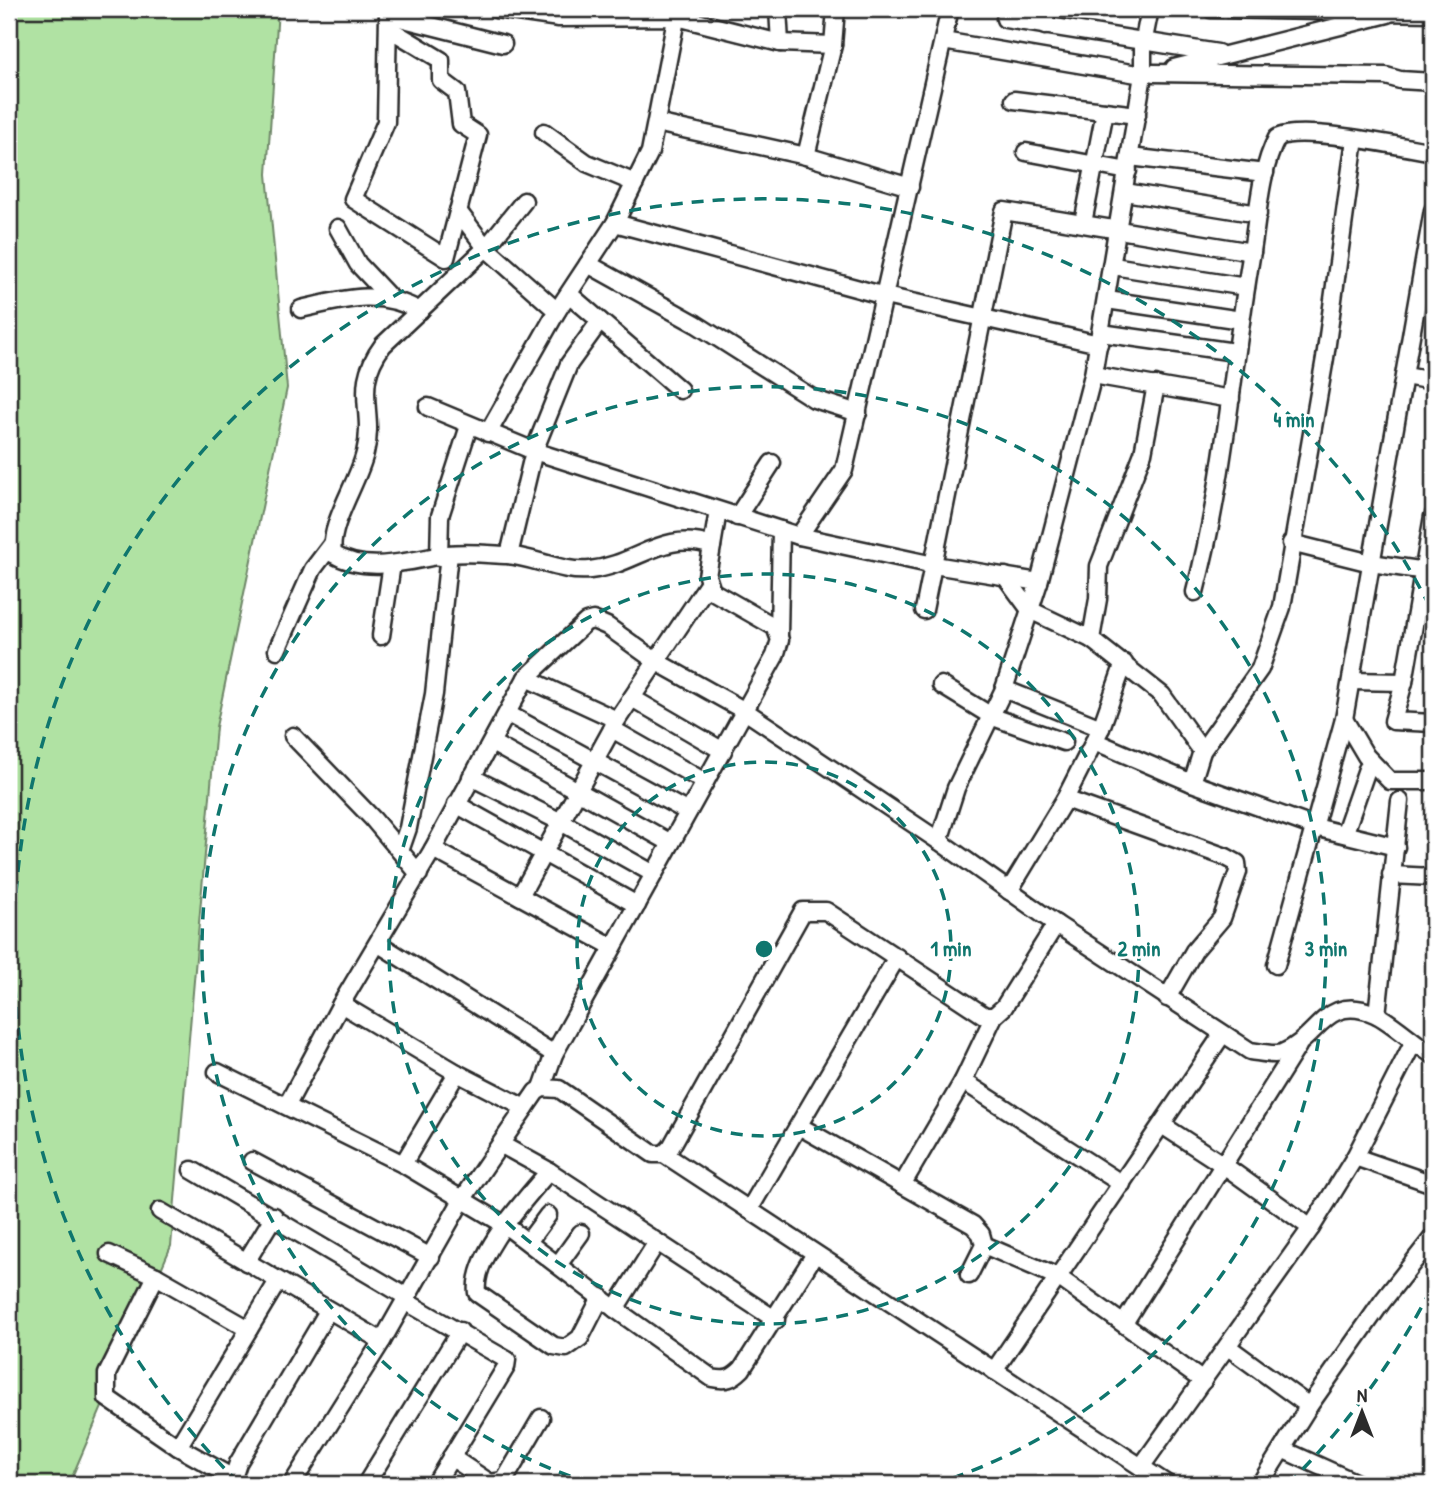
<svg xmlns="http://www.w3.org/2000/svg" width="1442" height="1493" viewBox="0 0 1442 1493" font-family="'Patrick Hand',sans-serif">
  <rect width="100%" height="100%" fill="#fff"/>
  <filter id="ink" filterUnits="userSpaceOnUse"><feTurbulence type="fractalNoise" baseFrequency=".0143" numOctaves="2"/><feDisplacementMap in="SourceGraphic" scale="14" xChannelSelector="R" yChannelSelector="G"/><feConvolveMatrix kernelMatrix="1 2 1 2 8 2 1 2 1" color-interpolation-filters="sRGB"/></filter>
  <g filter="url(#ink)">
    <!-- green -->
    <path fill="#b0e2a3" stroke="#6e8667" stroke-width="2" d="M9,9H278L267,174L287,388L216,727L171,1246L69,1484H9Z"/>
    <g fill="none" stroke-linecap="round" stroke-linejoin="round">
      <defs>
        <g id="street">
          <path d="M496,9L559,18L677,17L780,43L833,45"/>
          <path d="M778,9L780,43"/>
          <path d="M1150,9L1143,44V75L1093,375L1039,582L1004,689L956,788L939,841L1056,924L1250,1051C1259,1052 1274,1056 1282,1053C1320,1038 1324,993 1375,1014C1392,1022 1415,1044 1433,1055"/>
          <path d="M1211,9L1433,13"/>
          <path d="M388,15L503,44"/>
          <path d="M1005,19L1218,53"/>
          <path d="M1045,26L1048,9"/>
          <path d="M388,28L441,60V80L457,92L461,124L478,135L446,258L353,199L386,122L388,15L392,9"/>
          <path d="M943,41L1143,75"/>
          <path d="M1174,68L1388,14"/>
          <path d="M1153,73L1386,76L1400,80L1433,82"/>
          <path d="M1014,100L1137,115"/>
          <path d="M656,123L806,156L910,187"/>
          <path d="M544,132L587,163L635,183"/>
          <path d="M1026,152L1128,171"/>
          <path d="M806,156L833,45L836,9"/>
          <path d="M1130,157L1265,173"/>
          <path d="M1125,192L1258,214"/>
          <path d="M524,201L486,248L383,345C351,388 376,410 365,453C358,483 328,525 333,554C368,575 411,560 448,554C466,552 488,554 507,555C534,557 562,573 590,570C637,565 663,529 712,546"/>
          <path d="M458,211L486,248L557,311"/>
          <path d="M615,223L885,296L1099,344"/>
          <path d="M1083,223L1105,111"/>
          <path d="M338,228L358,264L390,298"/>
          <path d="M588,264L696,324L814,399L858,413"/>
          <path d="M1113,266L1246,287"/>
          <path d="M569,294L680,390"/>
          <path d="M1107,300L1241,320"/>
          <path d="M301,309C344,299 379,288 420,311"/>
          <path d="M1101,333L1235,352"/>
          <path d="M1093,375L1231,399"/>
          <path d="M1405,376L1433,381"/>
          <path d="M1156,385L1143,453L1099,566L1098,599L1091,639L1162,695L1202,751"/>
          <path d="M428,407L534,451L799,536L934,565L1039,582"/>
          <path d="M488,433L557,311L615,223L650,152L678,9"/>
          <path d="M1433,516L1404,682L1393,721L1433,723"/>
          <path d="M737,517L772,463"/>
          <path d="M799,536L844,470L950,9"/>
          <path d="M1291,543L1371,563L1433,572"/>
          <path d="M509,555L534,451L569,364L600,321"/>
          <path d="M439,557L440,516L469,426"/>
          <path d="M1005,576L1030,610L1091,639"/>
          <path d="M1195,592C1224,482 1232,369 1251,257C1258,219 1259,172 1277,138C1299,124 1403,147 1433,152"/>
          <path d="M924,610L1004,211L1252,252"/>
          <path d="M779,635L781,530"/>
          <path d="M381,636L392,564"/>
          <path d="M277,650L313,569L332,544"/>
          <path d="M1124,663L1101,728L1065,799L1226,857L1237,863L1238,872L1222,918L1194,951L1167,998"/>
          <path d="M526,678L617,720"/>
          <path d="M1351,681L1404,682"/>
          <path d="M941,685L993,717L1064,742"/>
          <path d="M1004,689L1101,728"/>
          <path d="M632,698L723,751"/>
          <path d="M508,714L688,812"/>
          <path d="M1344,719L1366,756L1390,781H1433"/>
          <path d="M612,729L705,782"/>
          <path d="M293,736L373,819L419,874"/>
          <path d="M1094,741L1192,783L1315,827L1396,847"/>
          <path d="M492,743L671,843"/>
          <path d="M471,777L561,822L654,874"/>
          <path d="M1192,783L1202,751L1260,669L1282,607L1325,358L1355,139"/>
          <path d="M456,804L637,905"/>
          <path d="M1345,832L1367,769"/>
          <path d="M433,849L613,947"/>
          <path d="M400,851L408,828L434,694L449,554"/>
          <path d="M1391,875L1433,877"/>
          <path d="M1009,891L1065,799"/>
          <path d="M520,896L617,720L708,584"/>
          <path d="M379,944L554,1054"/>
          <path d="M1276,965L1344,719L1433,210"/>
          <path d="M1377,1015L1400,801"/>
          <path d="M217,1072L403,1164L505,1225L615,1309L712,1378C726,1381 732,1379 742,1369L815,1254"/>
          <path d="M963,1081L1122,1184"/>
          <path d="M542,1088L559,1089L653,1154H664L1167,1484"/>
          <path d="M287,1105L341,1004"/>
          <path d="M525,1108L457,1073L341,1004L433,849L526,678L586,622L593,620L607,626L657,662L745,711L939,841"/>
          <path d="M1162,1125L1225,1166L1311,1228"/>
          <path d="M799,1126L973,1225L981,1234L984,1245L969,1275"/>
          <path d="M502,1145L549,1171L776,1320"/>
          <path d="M664,1154L671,1147L803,911H826L985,1016H994"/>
          <path d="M1355,1157L1433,1184"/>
          <path d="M252,1161L431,1257"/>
          <path d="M403,1164L457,1073"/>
          <path d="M192,1170L407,1297"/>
          <path d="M549,1171C525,1200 472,1255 477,1293L554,1346L566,1348L580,1338L601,1297"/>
          <path d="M902,1185L963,1081L994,1016L1004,1007L1056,924"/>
          <path d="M749,1210L897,957"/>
          <path d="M160,1211L382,1341"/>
          <path d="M528,1242L548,1215"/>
          <path d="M984,1245L1058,1277L1203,1381"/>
          <path d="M109,1254L156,1276L249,1329"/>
          <path d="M246,1262L274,1216"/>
          <path d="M558,1265L581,1233"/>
          <path d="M156,1276L107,1374V1398L178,1447L233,1478"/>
          <path d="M405,1301L507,1360L506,1367L435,1484"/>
          <path d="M615,1309L657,1242"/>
          <path d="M1124,1323L1298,1046"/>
          <path d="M1228,1347L1309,1406"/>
          <path d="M994,1371L1222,1035"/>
          <path d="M178,1447L278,1281"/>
          <path d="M1284,1450L1359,1484"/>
          <path d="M451,1457L490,1483L504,1481L541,1418"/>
          <path d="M1141,1467L1311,1228L1355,1157L1413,1043"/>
          <path d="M231,1484L238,1463L328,1311"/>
          <path d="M292,1484L382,1341L462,1200L536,1092L542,1088L554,1054L775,656L780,640L775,627L712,591L707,576L718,511"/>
          <path d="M366,1484L460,1331"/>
          <path d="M1260,1484L1309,1406L1382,1302L1433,1237"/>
        </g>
      </defs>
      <!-- street casing -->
      <use href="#street" stroke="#2b2b2b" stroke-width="21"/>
      <!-- street -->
      <use href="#street" stroke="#fff" stroke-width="16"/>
    </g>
  </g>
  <!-- distance rings -->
  <g fill="none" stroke="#0f766e" stroke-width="3.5" stroke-dasharray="12 9">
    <circle cx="764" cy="949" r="187"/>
    <circle cx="764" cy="949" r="375"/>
    <path d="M590 1483A562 562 0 1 1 938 1483"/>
    <path d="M1431 1289A749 749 0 0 1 1289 1483M239 1483A749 749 0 1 1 1431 609"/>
  </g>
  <circle cx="764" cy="949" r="10" fill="#0f766e" stroke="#fff" stroke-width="3.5"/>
  <g font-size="21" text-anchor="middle" font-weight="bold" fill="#0f766e" stroke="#fff" stroke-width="5" stroke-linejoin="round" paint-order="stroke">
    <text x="1294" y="427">4 min</text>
    <text x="951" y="956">1 min</text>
    <text x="1139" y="956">2 min</text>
    <text x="1326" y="956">3 min</text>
  </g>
  <!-- margin -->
  <rect width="1442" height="1493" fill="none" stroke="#fff" stroke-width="35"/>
  <rect x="18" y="18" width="1407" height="1458" fill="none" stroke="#2b2b2b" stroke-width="2.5" filter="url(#ink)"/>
  <!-- north arrow -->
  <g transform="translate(1362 1412)" stroke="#ffffff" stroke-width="5" paint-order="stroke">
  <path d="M0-5L12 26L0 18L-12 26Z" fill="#2b2b2b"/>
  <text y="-10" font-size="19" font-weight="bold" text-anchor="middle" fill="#2b2b2b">N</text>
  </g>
</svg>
